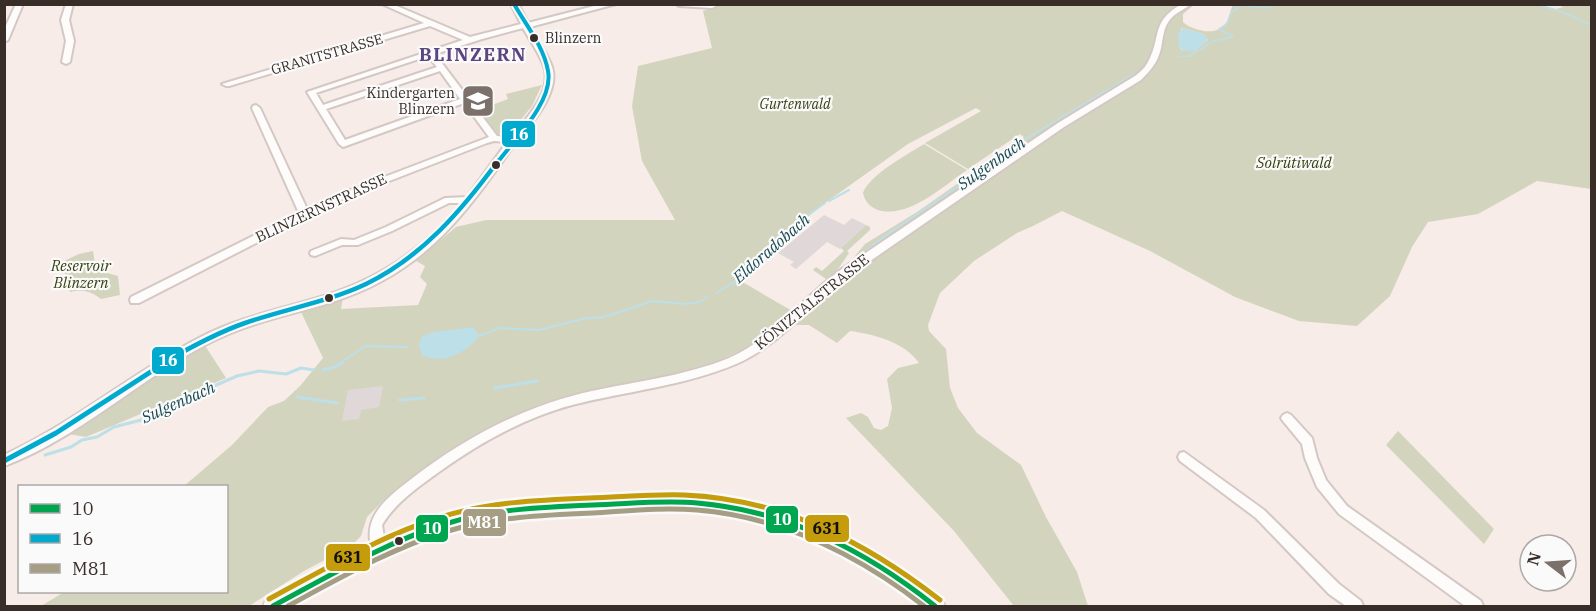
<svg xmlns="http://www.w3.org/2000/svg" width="1596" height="611" viewBox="0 0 1596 611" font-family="'IBM Plex Serif',serif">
  <rect width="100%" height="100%" fill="#f7ece7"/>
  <!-- green -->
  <g fill="#d3d4be" fill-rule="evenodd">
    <path d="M723,4H1195L1183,14V22C1193,31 1218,37 1226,23C1230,17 1230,10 1233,5L1243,6L1246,4H1537L1556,9L1563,7L1559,5H1591V189L1537,181L1478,214L1428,222L1412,247L1390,296L1357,326L1299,321L1235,297L1150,251L1062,211L1033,226L1017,233L974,261L940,293L928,325L929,331L946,349L950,388L958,408L977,433L1021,465L1046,517L1077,572L1088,606H1014L954,531L846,418L861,413L868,417L874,428L881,430L888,426L892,408L887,379L898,368L919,363C905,342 873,334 850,331L837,343L809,325H793L861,261L855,256L865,244L917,212L1024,137L1020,134L968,169L925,143L981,111L976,108L908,144L825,203L744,269L739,280L794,312L755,344L715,362L696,369L556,400L505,420L483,431L436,460L383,501L367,517L361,536L351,546L304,571L249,606H41L64,592H226V486H184L232,445L268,407L284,401L300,386L323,358L300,310L343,297L341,309L418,305L427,284L420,277L425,266L416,261L456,227L486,220H675L642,161L632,106L638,66L712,48L703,11ZM1183,28L1203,34L1208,40L1194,51H1183L1180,48L1181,29Z"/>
    <path d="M542,85L532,106L511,132L498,134L479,110L508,99L506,94Z"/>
    <path d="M924,144L967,170C943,186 909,219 878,210C870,207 865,202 863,193C869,175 908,154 924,144Z"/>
    <path d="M866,225L870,227V230L847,251L849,253L836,272L826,279L813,270L816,267L822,271L844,251L841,248Z"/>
    <path d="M93,251L96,270L118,276L120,295L101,299C91,291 83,289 70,292L62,262L79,254Z"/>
    <path d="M204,344L226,378L86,437L69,434L160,371Z"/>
    <path d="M1398,431L1494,529L1484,544L1386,445Z"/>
  </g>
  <!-- water -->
  <g fill="#bcdfe8">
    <path d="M1183,28L1203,34L1208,40L1194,51H1183L1179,46L1178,34Z"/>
    <path d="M474,327L479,336C467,353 442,365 422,355L419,346L422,336L434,332Z"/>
  </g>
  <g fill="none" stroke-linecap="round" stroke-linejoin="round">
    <!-- stream-far2 -->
    <g stroke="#bcdfe8" stroke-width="1.5">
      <path d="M1534,4L1562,12L1592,25"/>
      <path d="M1178,57L1190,56L1213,41L1233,37L1219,29L1227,24L1231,12L1238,9L1234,5L1270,8L1272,4"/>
      <path d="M992,163L1017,144L1134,74"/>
    </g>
    <!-- stream-far1 -->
    <g stroke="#bcdfe8" stroke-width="2">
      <path d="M829,201L849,190"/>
      <path d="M852,261C897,225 947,196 994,161"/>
      <path d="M716,293L738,280L742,271L789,229L825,203"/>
      <path d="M479,336L500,328L539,330L582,319L604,317L652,301L687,304L700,302L707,297"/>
      <path d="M340,363L366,346L407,347"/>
    </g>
    <!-- stream -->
    <g stroke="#bcdfe8" stroke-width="3">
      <path d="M323,370L335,367L343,362"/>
      <path d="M494,388L537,381"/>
      <path d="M297,397L337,403"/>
      <path d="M399,400L424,398"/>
      <path d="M45,455L71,447L82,440L97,437L114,427L145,419L163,408L237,376L259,371L286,374L301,368L314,370"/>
    </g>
  </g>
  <!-- building -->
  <g fill="#e0d7d9">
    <path d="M824,215L844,225L852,218L866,225L840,249L827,242L796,269L790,265L794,262L778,253Z"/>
    <path d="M383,386L379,407L361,410L359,419L342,421L348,390Z"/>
  </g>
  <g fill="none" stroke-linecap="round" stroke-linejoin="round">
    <defs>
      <g id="street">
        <path d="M16,4H23L8,40L4,42V30Z"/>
        <path d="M66,4H73L69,20L74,41L70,62L66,64L62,62L66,41L61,20Z"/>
        <path d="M382,4H392L470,37L521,24L511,4H518L528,23L602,4H616L530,27C537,39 547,53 552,67C561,95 526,129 511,149C460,222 420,274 332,302C290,315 246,323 207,344C139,380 75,440 4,466V455C74,423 132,373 199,338C239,317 282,309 324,296C379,279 426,247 462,203H449L392,231L358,245H342L315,256L311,255L310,253L311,251L341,239L354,240L386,227L445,198L467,197L470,193L507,142L494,141L487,143L338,201L139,303H131L130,300L131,297L299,213L252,108L253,106L256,105L260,108L307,209L332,197L489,137L464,103L343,147L339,144L307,92L463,40L430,26L229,86H226L222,84L424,23ZM523,28C530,40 539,53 544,66C553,92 526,119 511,137L497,136L435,54L482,39ZM428,56L437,67L323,105L316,93ZM440,71L460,99L345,140L326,109Z"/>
        <path d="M676,4H715L716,6L712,8L679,6Z"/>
        <path d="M1182,4H1191C1184,10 1174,13 1169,21C1163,29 1163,39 1161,48C1158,62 1151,70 1141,80L1064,127L847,277C809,305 780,345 736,364C684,386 627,391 572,405C524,418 479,443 439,472C418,487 395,503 382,525L386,550L384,554L379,556L374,554C359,520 385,499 410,480C464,438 524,406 592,391C638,381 685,376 729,358C772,339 802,299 839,271L1058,123L1135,76C1140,72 1145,68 1148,62C1162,36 1150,22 1182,4Z"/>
        <path d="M1287,413L1291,415L1312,438L1317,458L1326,480L1347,506L1481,601L1483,606H1465L1339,514L1317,487L1305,458L1302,444L1283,421L1281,418L1283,415Z"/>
        <path d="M1184,452L1264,510L1339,584L1361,601L1363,606H1346L1329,594L1256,518L1180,461L1178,457L1180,453Z"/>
      </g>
      <path id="secondary" d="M661,494C770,494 858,530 942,599L945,606H921L876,572L848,555L794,530L731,515L673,510L540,516L464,527L427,539L386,557L291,606H263L266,599C324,568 384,533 448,515C516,496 590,496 661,494Z"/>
    </defs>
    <!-- street casing -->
    <use href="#street" stroke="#d4c8c4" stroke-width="4"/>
    <!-- secondary casing -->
    <use href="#secondary" stroke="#d4c8c4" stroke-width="3"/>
    <!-- street -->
    <use href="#street" fill="#fefcfb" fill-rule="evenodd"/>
    <!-- secondary -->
    <use href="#secondary" fill="#fefcfb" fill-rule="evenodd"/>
    <defs>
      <path id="bus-1" d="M273,606C329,576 384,543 445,524C493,509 543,507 593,505C628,504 663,500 697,503C788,511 865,550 935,606"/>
      <path id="bus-2-far2" d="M497,163C514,140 554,101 548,71C544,47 526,25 514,4"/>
      <path id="bus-2-far1" d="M163,363C189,348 216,333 245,323C285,309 328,302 366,284C422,257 462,210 498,161"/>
      <path id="bus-2" d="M4,461L56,433L166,362"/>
      <path id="bus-3" d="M288,606C340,578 392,548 448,531C495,517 544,515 593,513C627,511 662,507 697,510C783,517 857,554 924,606"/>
      <path id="bus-4" d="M269,599C325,569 380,536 441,517C489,502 539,500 589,498C621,497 653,494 684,495C782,499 864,541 940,600"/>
    </defs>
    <!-- bus-1 casing -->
    <use href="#bus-1" stroke="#fafafa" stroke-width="10"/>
    <!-- bus-2-far2 casing -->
    <use href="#bus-2-far2" stroke="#fafafa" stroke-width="8"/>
    <!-- bus-2-far1 casing -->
    <use href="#bus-2-far1" stroke="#fafafa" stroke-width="9"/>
    <!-- bus-2 casing -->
    <use href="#bus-2" stroke="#fafafa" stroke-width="10"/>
    <!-- bus-3 casing -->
    <use href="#bus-3" stroke="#fafafa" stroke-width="10"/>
    <!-- bus-4 casing -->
    <use href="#bus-4" stroke="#fafafa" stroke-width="10"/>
    <!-- bus-1 -->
    <use href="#bus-1" stroke="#00a54f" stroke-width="5"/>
    <!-- bus-2-far2 -->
    <use href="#bus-2-far2" stroke="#00a9ce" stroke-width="4"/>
    <!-- bus-2-far1 -->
    <use href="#bus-2-far1" stroke="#00a9ce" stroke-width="4.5"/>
    <!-- bus-2 -->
    <use href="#bus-2" stroke="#00a9ce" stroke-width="5"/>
    <!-- bus-3 -->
    <use href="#bus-3" stroke="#a69d85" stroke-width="5"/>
    <!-- bus-4 -->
    <use href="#bus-4" stroke="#c49c0c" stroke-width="5"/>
  </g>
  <!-- icons -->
  <defs>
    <symbol id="school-square" viewBox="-11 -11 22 22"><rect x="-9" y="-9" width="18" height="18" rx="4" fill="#7c706b" stroke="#fafafa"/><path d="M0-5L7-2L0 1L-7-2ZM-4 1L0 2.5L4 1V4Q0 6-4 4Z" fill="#fff"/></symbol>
  </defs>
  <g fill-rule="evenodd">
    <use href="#school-square" x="459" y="82" width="38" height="38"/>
  </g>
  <!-- markers -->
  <g fill="#392d28" stroke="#fafafa" stroke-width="2">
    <circle cx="534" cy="38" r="5"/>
    <circle cx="496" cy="165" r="5"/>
    <circle cx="329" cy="298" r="5"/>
    <circle cx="399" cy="541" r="5"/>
  </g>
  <g text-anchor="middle" stroke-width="4.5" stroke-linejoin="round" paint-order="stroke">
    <!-- bus labels -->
    <g font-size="14" fill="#392d28" stroke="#fafafa" text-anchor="start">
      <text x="545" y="43">Blinzern</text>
    </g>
    <!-- far-street labels -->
    <g font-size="14" fill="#392d28" stroke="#fafafa">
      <text transform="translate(327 54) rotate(-16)" y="5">GRANITSTRASSE</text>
    </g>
    <!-- far-poi labels -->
    <g font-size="14" fill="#392d28" stroke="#fafafa" text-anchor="end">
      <text x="455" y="98">Kindergarten<tspan x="455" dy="16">Blinzern</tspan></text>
    </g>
    <!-- far-park labels -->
    <g font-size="14" font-style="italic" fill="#354110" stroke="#fafafa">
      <text x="795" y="109">Gurtenwald</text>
    </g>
    <!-- park labels -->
    <g font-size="15" font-style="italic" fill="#354110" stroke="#fafafa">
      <text x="1294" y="168">Solrütiwald</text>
      <text x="81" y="271">Reservoir<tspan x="81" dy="17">Blinzern</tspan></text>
    </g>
    <!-- street labels -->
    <g font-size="15" fill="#392d28" stroke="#fafafa">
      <text transform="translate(321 208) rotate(-25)" y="5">BLINZERNSTRASSE</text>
      <text transform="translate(812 302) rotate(-39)" y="5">KÖNIZTALSTRASSE</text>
    </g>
    <!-- water labels -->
    <g font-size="16" font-style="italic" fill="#1a4954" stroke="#fafafa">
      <text transform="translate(991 163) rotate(-35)" y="6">Sulgenbach</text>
      <text transform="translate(771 248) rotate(-41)" y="6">Eldoradobach</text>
      <text transform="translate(178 402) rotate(-24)" y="6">Sulgenbach</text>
    </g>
    <!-- far-district labels -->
    <g font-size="18" font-weight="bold" letter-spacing="1.5" fill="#5a4481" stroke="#fafafa">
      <text x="473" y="61">BLINZERN</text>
    </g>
  </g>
  <g stroke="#fafafa" stroke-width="2">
    <rect x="501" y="120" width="35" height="28" rx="6" fill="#00a9ce"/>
    <rect x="151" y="346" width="34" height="29" rx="6" fill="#00a9ce"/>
    <rect x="765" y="505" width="34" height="29" rx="6" fill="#00a54f"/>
    <rect x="462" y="508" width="45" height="29" rx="6" fill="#a69d85"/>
    <rect x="804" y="514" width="46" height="29" rx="6" fill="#c49c0c"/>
    <rect x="415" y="514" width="34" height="29" rx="6" fill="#00a54f"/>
    <rect x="325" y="543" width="46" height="29" rx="6" fill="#c49c0c"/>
  </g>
  <g font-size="16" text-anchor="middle" font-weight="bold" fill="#fff">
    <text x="519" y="140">16</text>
    <text x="168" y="366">16</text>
    <text x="782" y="525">10</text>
    <text x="484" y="528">M81</text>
    <text x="432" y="534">10</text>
  </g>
  <g font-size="16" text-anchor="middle" font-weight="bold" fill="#111">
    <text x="827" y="534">631</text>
    <text x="348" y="563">631</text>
  </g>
  <!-- border -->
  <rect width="1596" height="611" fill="none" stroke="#392d28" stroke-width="12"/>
  <!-- legend -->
  <rect x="18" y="485" width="210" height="108" fill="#fafafa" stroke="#ada8a6" stroke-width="1.5"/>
  <rect x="30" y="504" width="30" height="9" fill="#00a54f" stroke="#ada8a6" stroke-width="1.5"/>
  <text x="72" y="515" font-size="18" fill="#392d28">10</text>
  <rect x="30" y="534" width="30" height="9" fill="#00a9ce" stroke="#ada8a6" stroke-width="1.5"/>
  <text x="72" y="545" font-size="18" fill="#392d28">16</text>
  <rect x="30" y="564" width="30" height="9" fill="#a69d85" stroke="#ada8a6" stroke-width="1.5"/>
  <text x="72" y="575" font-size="18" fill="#392d28">M81</text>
  <!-- north arrow -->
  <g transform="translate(1548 563) rotate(287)"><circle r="28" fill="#fafafa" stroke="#ada8a6" stroke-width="1.5"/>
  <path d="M0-4.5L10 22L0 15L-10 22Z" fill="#7c706b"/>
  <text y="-9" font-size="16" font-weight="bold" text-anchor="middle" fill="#392d28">N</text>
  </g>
</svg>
